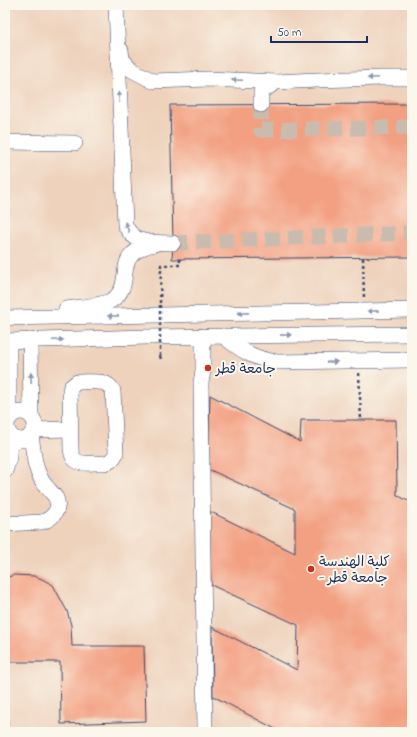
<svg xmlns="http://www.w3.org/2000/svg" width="417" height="737" viewBox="0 0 417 737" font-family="'Indie Flower','Playpen Sans Arabic',sans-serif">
  <rect width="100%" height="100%" fill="#fbf7ec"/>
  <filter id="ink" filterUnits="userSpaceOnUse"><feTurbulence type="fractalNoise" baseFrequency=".025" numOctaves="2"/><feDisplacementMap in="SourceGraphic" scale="8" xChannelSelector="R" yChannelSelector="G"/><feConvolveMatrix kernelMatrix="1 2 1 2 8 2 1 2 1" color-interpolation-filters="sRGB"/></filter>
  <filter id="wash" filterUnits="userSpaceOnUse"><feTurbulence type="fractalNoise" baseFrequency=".012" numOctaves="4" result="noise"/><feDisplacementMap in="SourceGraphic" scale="16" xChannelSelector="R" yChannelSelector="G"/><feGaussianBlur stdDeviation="0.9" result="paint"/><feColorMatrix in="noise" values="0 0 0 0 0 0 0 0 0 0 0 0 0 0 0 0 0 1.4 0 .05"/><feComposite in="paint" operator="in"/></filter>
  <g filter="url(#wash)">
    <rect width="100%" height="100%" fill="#f4dfc3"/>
    <!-- built -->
    <rect fill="#eed2bc" x="5" y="5" width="407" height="727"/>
    <g id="blocks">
      <!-- building -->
      <g fill="#f3a082">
        <path d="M412,104V257L172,259L173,243L170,105Z"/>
        <path d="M210,395L300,442L301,420H396L397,495L412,503V732H281L213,696L212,627L297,670L298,625L211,585L209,511L295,553V509L208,469Z"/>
        <path d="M14,575L34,576L42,579L53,585L67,611L71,625L72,646H144L146,721L61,724L60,662H5V578Z"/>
        <path d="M5,697H6L8,725H5Z"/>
      </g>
    </g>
  </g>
  <g filter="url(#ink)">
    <use href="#blocks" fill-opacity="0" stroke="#3c496d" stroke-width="1"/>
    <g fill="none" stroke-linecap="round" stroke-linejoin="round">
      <!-- minor-tunnel -->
      <g stroke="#c9bcaf" stroke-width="15" stroke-dasharray="15 8" stroke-linecap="butt">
        <path d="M261,105V130L412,127"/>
        <path d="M173,243L412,233"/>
      </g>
      <defs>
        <g id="minor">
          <path d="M116,5L125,225C135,246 153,242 173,243"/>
          <path d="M121,50L122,59L132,70L153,81L208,79L276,82"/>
          <path d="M261,105V92L276,82L317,80L381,78H412"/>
          <path d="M5,142L75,143"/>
          <path d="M66,309C78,307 102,306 112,300C134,286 115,261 140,249C145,246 150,245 155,244"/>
          <path d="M5,318L412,310"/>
          <path d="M203,336V370L201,383L205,732"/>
          <path d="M223,336C241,350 253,359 277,362L412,360"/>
          <path d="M30,340L31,416"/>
          <path d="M5,341L147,337L412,334"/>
          <path d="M9,341V417"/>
          <path d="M77,382H80C92,382 108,379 113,391L116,453C115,456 113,459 110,461C106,464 100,463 94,463C82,464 72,464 71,449L70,390L71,387Z"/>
          <circle cx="21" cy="426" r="14"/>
          <path d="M34,430L70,429"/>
          <path d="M5,471L9,458L10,435"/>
          <path d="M5,524L42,522C52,519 61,510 56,498C53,493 49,490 46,486C42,482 40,477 38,472C33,460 33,447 31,434"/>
        </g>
      </defs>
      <!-- minor casing -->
      <use href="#minor" stroke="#3c496d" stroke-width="16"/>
      <!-- path -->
      <g stroke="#3c496d" stroke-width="2.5" stroke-dasharray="3 3" stroke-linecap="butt">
        <path d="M363,258L364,299"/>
        <path d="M160,303L161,265H180V259"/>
        <path d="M160,356L161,359"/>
        <path d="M359,373L361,420"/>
      </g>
      <!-- minor -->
      <use href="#minor" stroke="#fff" stroke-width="15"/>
      <!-- path-bridge -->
      <path stroke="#3c496d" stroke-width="2.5" stroke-dasharray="3 3" stroke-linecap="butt" d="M160,305V356"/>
    </g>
    <!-- one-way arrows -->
    <defs><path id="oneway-solid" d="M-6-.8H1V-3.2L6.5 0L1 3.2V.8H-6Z"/></defs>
    <g fill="#8d97ae">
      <use href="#oneway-solid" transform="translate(373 78) rotate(178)"/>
      <use href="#oneway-solid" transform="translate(237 80) rotate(-177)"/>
      <use href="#oneway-solid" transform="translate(119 97) rotate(-93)"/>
      <use href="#oneway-solid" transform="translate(127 227) rotate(-111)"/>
      <use href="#oneway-solid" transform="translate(373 311) rotate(179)"/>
      <use href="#oneway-solid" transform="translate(243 313) rotate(179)"/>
      <use href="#oneway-solid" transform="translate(113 316) rotate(179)"/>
      <use href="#oneway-solid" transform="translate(286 335) rotate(-1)"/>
      <use href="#oneway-solid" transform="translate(58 340) rotate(-2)"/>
      <use href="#oneway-solid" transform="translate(332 362) rotate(-2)"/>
      <use href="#oneway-solid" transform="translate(31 378) rotate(-91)"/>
    </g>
  </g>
  <!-- markers -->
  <g fill="#c8321e" stroke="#fbf7ec" stroke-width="1.5">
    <circle cx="208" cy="368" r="4"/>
    <circle cx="311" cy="569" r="4"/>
  </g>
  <g text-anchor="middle" stroke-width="4" stroke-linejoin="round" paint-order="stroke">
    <!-- poi labels -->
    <g font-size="14" fill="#1b2f5e" stroke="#fbf7ec" text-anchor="start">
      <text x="216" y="373">جامعة قطر</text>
      <text x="319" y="566">كلية الهندسة<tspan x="319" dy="16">- جامعة قطر</tspan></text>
    </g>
  </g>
  <!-- margin -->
  <rect width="417" height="737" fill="none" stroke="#fbf7ec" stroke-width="20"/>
  <!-- scale -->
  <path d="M271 36v6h96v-6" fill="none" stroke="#1b2f5e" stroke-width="2"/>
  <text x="277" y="36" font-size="12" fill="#1b2f5e" stroke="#fbf7ec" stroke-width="3" paint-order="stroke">50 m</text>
</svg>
